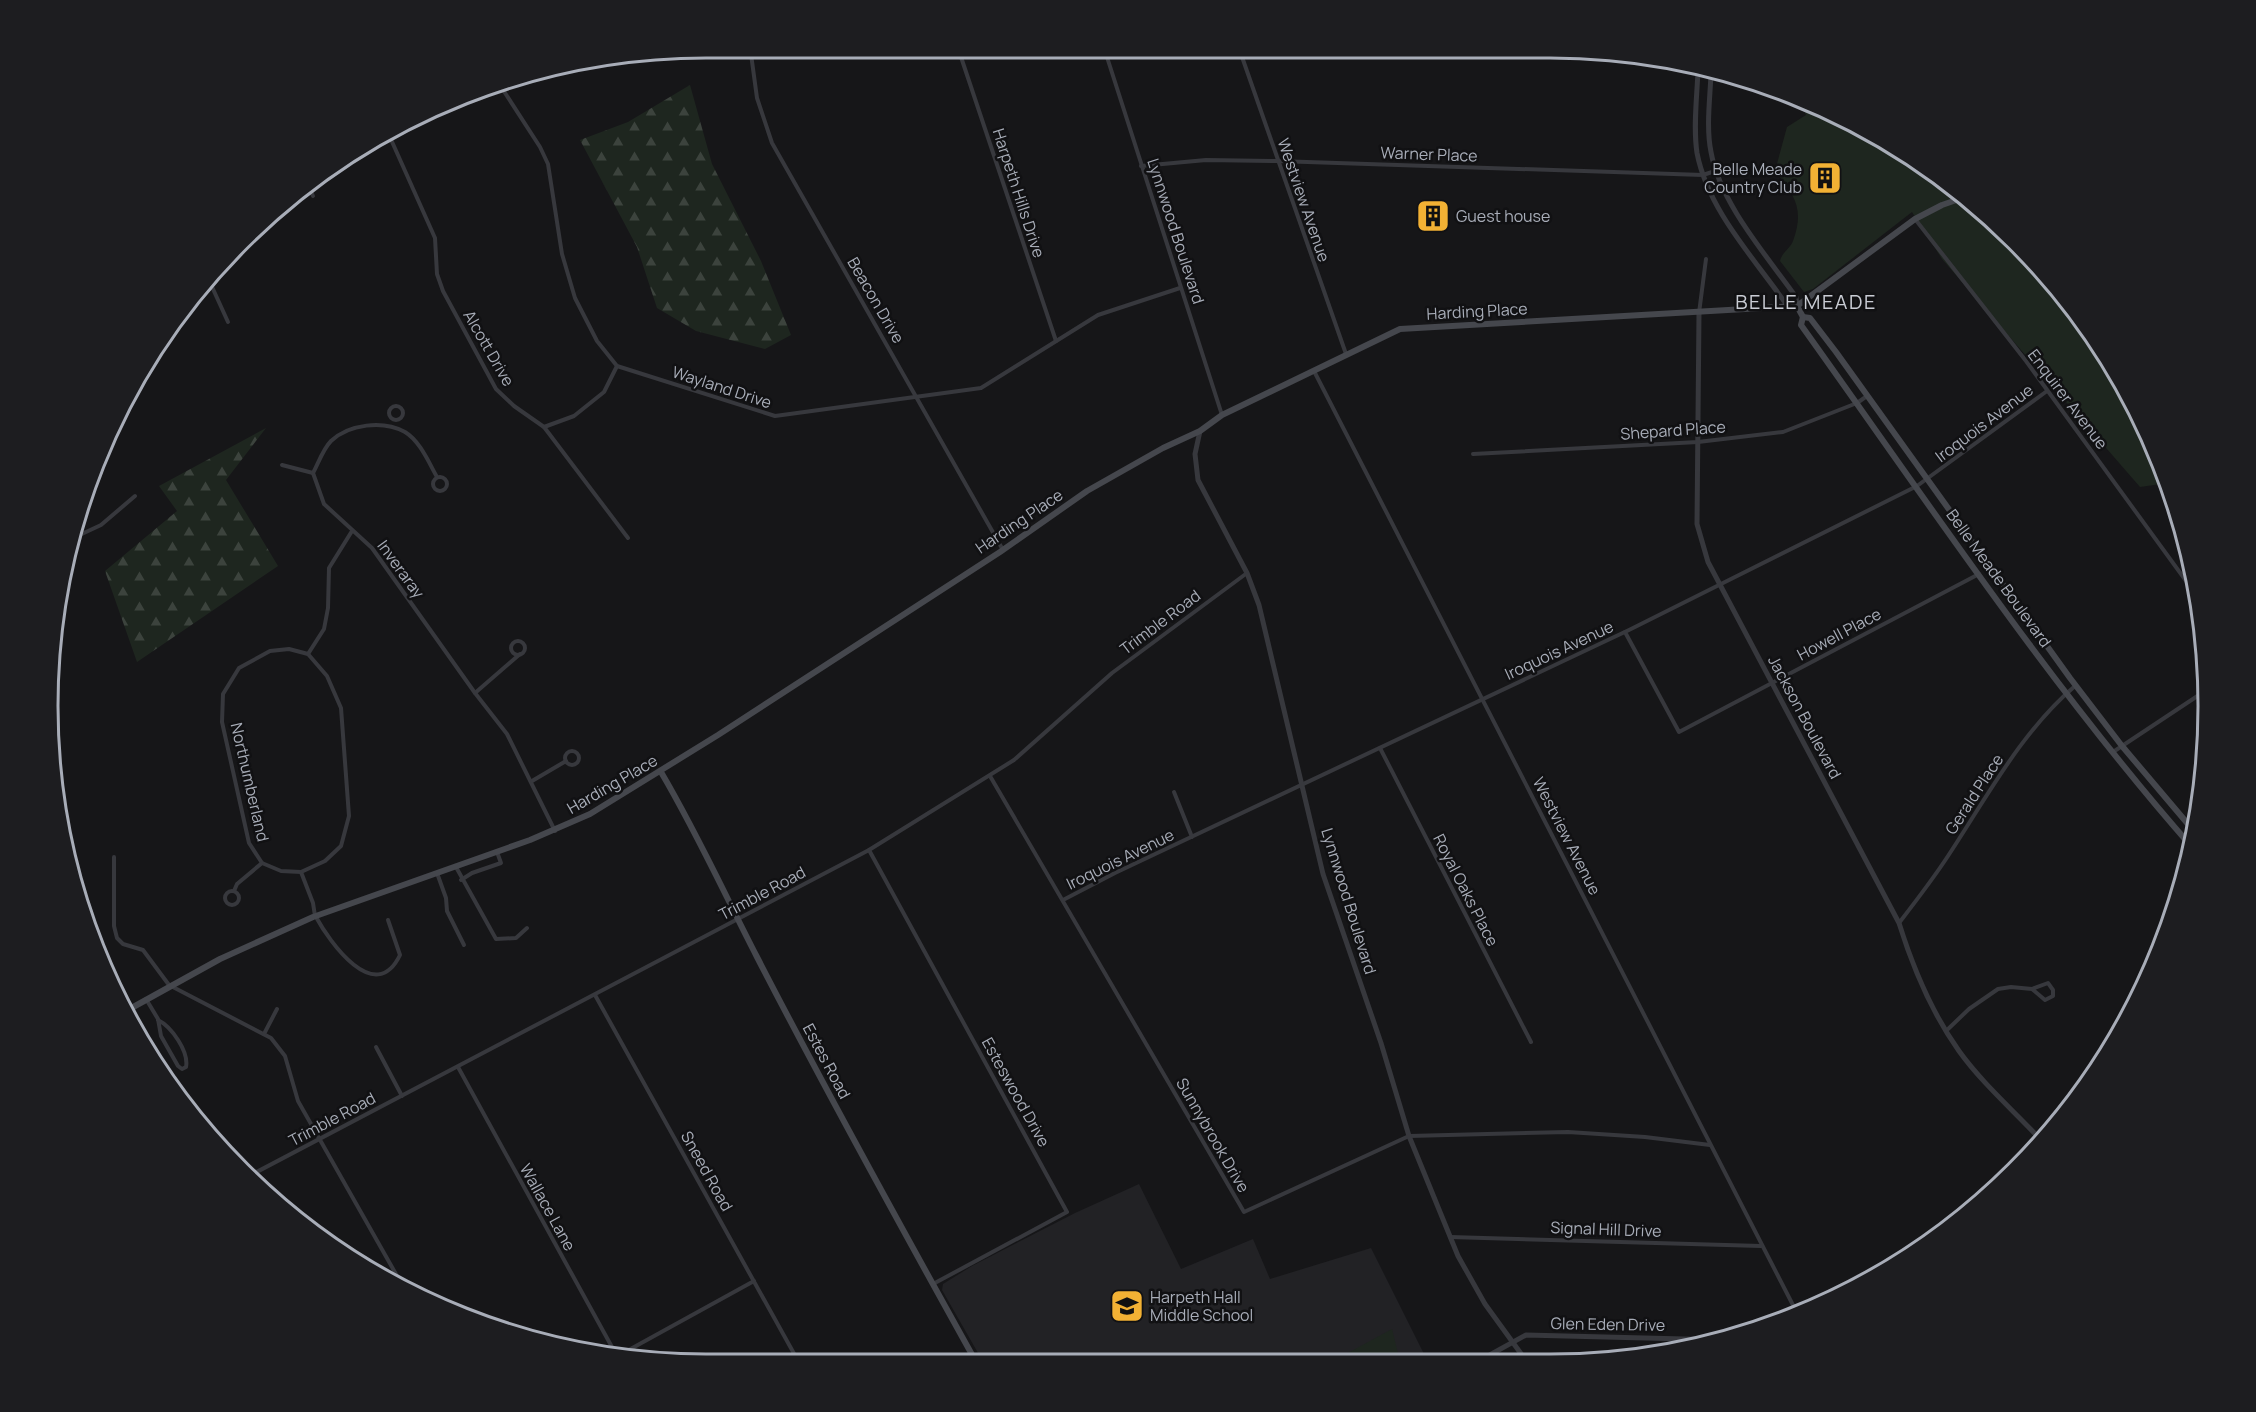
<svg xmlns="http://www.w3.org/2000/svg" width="2256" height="1412" viewBox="0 0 2256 1412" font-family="Manrope,sans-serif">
  <defs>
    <pattern id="forest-firs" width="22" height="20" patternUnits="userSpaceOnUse" patternTransform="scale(1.5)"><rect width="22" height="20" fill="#1e261f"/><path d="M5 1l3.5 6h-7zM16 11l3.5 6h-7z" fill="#3c433d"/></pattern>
  </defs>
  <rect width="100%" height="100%" fill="#161618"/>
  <!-- built -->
  <path fill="#222225" d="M1139,1184L1181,1269L1253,1239L1270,1279L1371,1248L1428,1362L982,1360L942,1290L943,1284L972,1266L1075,1213Z"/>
  <!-- grass -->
  <g fill="#1e261f">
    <path d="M1798,97L1951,184L2045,272L2120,377L2168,483L2140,487L1942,259L1912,212L1813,289L1804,292L1780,261C1782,252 1790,249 1793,241C1805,208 1794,195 1775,171L1787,127L1806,115Z"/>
    <path d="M1392,1329L1400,1362L1344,1361L1346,1354Z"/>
  </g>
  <!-- forest -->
  <g fill="url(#forest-firs)">
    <path d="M690,85L712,164L761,261L791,335L765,349L696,331L657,308L637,247L580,140L628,122Z"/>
    <path d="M266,428L226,480L278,566L137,662L105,571L177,511L159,486Z"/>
  </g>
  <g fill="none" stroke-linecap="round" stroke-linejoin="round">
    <!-- minor -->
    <g stroke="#37383d" stroke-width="4">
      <path d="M751,54L757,98L772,143L1003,550"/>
      <path d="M960,54L1056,341"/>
      <path d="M1106,54L1222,415"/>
      <path d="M1241,54L1346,354"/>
      <path d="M498,82L540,147L548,164L562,254L575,298L597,341L617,366L775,416L981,388L1098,315L1180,288"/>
      <path d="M389,135L435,238L437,274L443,291L496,389L514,406L544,427L628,538"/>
      <path d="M1141,166L1206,160L1277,161L1703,175L1715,171"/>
      <path d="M308,185L313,196"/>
      <path d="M1915,219L2026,361L2197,596"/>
      <path d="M208,278L228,322"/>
      <path d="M1699,313L1706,259"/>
      <path d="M1314,371L1797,1313"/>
      <circle cx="396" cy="413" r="7"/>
      <path d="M544,427L574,416L604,392L617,366"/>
      <path d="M1473,454L1698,442L1783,432L1857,403L1867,396"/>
      <path d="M282,465L313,473"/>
      <path d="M437,477C429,463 420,441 405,432C383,420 349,424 331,441C323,449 318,464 313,473L324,504L372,548L475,693L507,734L555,831"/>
      <circle cx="440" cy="484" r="7"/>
      <path d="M71,539L101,525L135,496"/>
      <path d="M1625,632L1679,732L1979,574"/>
      <circle cx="518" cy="648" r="7"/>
      <path d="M289,649L308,654L327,676L341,708L349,816L341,846L325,861L301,872L281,871L262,863L249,843L222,722L223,694L239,668L270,651Z"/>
      <path d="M308,654L324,629L328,608L329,568L352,531"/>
      <path d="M475,693L520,654"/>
      <path d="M1380,748L1531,1042"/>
      <circle cx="572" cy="758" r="7"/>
      <path d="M2113,752L2205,691"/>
      <path d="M990,776L1244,1212L1409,1136L1568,1132L1645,1137L1710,1145"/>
      <path d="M532,781L566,761"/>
      <path d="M1174,792L1192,837"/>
      <path d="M869,850L1067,1212L933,1284"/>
      <path d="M114,857V926L117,938L123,944L143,950L169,985L271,1038L285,1056L298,1101L401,1283"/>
      <path d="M456,867L496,939L516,938L527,928"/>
      <path d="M301,872L313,903L315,916"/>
      <path d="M437,873L446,898L447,911L464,945"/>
      <path d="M461,880L472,873L501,863L497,852"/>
      <path d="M234,891L237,884L262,863"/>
      <circle cx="232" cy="898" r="7"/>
      <path d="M1063,900L1115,873L1629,630L1917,486L2047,391"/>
      <path d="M316,917C329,941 375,1007 400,955L388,920"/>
      <path d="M1899,923C1916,901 1933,879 1948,856C1987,797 2021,732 2075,686"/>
      <path d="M595,995L797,1359"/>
      <path d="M146,999L158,1019L161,1036L178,1066L182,1069L186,1067C189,1052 172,1027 158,1020"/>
      <path d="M1946,1031L1969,1009L1998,989L2011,987L2032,989L2048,983L2053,990V996L2045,1000L2032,989"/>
      <path d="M264,1034L277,1009"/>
      <path d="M376,1047L402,1096"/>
      <path d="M458,1067L618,1358"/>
      <path d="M249,1176L869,850L1014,760L1112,673L1247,573"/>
      <path d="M1450,1237L1761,1246"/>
      <path d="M616,1357L754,1281"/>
    </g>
    <!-- tertiary -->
    <g stroke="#37383d" stroke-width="5">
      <path d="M1698,70C1697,97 1693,127 1697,153C1708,210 1754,258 1786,304L1797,306L1796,297C1767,256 1720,203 1711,152C1706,127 1710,99 1711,74"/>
      <path d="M1699,313L1697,524L1708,562L1899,923C1913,968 1932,1013 1959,1051C1982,1083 2013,1110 2040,1139"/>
      <path d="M1200,431L1195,454L1198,480L1247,573L1259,605L1323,874L1381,1043L1409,1136L1458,1256L1485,1304L1527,1362"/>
      <path d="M1477,1362L1526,1335L1724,1340"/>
    </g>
    <!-- secondary -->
    <g stroke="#45474d" stroke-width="6">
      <path d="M1797,306L1803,317L1810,318L1836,352L2070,678L2122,746L2193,830"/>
      <path d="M1803,317L1801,325C1927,501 2048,683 2191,846"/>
      <path d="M661,772C697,833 725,895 757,957C827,1093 901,1227 975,1360"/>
      <path d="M126,1011L220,959L313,917L530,840L590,814L718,735L1000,552L1087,491L1163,448L1200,431L1222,415L1400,329L1797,306L1915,219L1942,205L1965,197"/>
    </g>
  </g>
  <!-- icons -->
  <defs>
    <symbol id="building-square" viewBox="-11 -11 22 22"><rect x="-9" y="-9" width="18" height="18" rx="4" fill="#f2b134" stroke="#111113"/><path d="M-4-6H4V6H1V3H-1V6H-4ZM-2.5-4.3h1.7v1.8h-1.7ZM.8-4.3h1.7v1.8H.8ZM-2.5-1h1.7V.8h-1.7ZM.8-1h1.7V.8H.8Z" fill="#111"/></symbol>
    <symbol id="school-square" viewBox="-11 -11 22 22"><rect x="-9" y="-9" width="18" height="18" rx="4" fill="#f2b134" stroke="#111113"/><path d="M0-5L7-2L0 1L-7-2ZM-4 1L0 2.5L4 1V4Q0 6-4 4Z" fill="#111"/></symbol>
  </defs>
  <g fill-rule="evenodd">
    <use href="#building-square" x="1806" y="159" width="38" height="38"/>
    <use href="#building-square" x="1414" y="197" width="38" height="38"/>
    <use href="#school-square" x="1108" y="1287" width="38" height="38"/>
  </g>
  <g text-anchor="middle" stroke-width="5" stroke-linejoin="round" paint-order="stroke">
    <!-- street labels -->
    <g font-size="16" fill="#a8adb8" stroke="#111113">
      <text transform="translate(1429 154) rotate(2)" y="6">Warner Place</text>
      <text transform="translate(1019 193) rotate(72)" y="6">Harpeth Hills Drive</text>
      <text transform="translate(1304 200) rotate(71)" y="6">Westview Avenue</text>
      <text transform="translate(1176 231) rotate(72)" y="6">Lynnwood Boulevard</text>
      <text transform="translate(876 300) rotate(60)" y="6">Beacon Drive</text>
      <text transform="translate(1477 311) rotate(-3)" y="6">Harding Place</text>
      <text transform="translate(489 348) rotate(60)" y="6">Alcott Drive</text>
      <text transform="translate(722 387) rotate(18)" y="6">Wayland Drive</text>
      <text transform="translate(2068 399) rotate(53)" y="6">Enquirer Avenue</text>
      <text transform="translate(1984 423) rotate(-37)" y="6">Iroquois Avenue</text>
      <text transform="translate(1673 430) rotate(-4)" y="6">Shepard Place</text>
      <text transform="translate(1019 521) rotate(-34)" y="6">Harding Place</text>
      <text transform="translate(401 569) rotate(54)" y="6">Inveraray</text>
      <text transform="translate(1999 578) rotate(54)" y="6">Belle Meade Boulevard</text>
      <text transform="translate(1160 622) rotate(-37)" y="6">Trimble Road</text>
      <text transform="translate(1839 634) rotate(-28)" y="6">Howell Place</text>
      <text transform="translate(1559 650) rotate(-25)" y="6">Iroquois Avenue</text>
      <text transform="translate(1805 717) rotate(62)" y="6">Jackson Boulevard</text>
      <text transform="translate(250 782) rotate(77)" y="6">Northumberland</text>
      <text transform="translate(612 784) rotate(-30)" y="6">Harding Place</text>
      <text transform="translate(1974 794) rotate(-57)" y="6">Gerald Place</text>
      <text transform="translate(1567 836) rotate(63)" y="6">Westview Avenue</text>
      <text transform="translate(1120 859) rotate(-26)" y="6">Iroquois Avenue</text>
      <text transform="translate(1466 890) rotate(63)" y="6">Royal Oaks Place</text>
      <text transform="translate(762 893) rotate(-28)" y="6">Trimble Road</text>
      <text transform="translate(1349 901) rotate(73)" y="6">Lynnwood Boulevard</text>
      <text transform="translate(827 1061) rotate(62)" y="6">Estes Road</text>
      <text transform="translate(1016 1092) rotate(61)" y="6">Esteswood Drive</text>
      <text transform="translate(332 1119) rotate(-28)" y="6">Trimble Road</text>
      <text transform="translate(1213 1135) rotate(60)" y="6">Sunnybrook Drive</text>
      <text transform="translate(707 1171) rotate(61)" y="6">Sneed Road</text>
      <text transform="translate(548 1207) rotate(61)" y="6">Wallace Lane</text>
      <text transform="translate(1606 1229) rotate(2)" y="6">Signal Hill Drive</text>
      <text transform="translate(1608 1324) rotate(1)" y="6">Glen Eden Drive</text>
    </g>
    <!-- poi labels -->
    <g font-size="16" fill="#a8adb8" stroke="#111113" text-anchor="start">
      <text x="1802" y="175" text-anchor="end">Belle Meade<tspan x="1802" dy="18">Country Club</tspan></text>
      <text x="1456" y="222">Guest house</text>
      <text x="1150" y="1303">Harpeth Hall<tspan x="1150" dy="18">Middle School</tspan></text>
    </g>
    <!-- quarter labels -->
    <g font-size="20" letter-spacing="1.5" fill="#c9ccd4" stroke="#111113">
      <text x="1806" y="309">BELLE MEADE</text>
    </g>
  </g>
  <!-- crop -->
  <path d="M0 0H2256V1412H0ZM706 58H1550A648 648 0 0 1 2198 706V706A648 648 0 0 1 1550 1354H706A648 648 0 0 1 58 706V706A648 648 0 0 1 706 58Z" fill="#1d1d20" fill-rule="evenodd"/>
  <path fill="none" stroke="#a8adb8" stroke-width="3" d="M706 58H1550A648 648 0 0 1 2198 706V706A648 648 0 0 1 1550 1354H706A648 648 0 0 1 58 706V706A648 648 0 0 1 706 58Z"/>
</svg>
